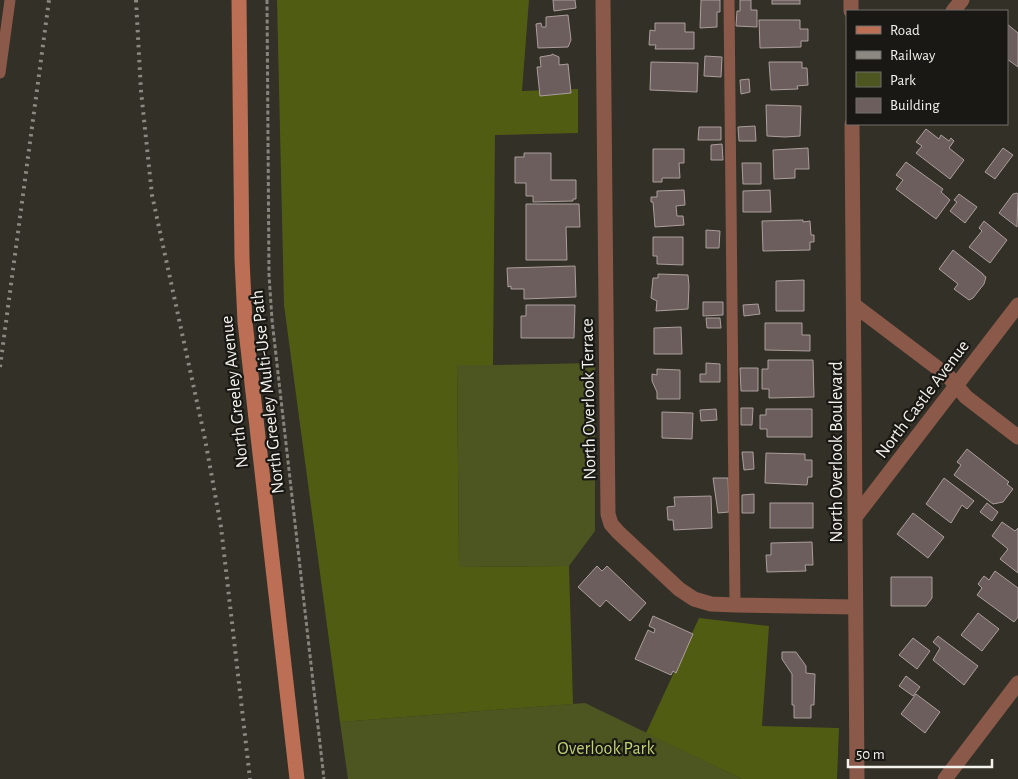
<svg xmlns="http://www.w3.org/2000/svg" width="1018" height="779" viewBox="0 0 1018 779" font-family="'Alegreya Sans',sans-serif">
  <rect width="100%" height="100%" fill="#323027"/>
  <!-- green -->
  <g fill="#4d5621">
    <path d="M595,363V531L569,566L459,567L457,364L493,365Z"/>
    <path d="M585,703L742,779H348L340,722Z"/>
  </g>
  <!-- forest -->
  <g fill="#515c13">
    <path d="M277,0H529L522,91L578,89V133L495,135L493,365H457L459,567L569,566L573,704L340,722L284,305Z"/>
    <path d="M699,618L769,626L762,726L839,728L837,779H742L646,733Z"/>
  </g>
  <!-- building -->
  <g fill="#6b5e5d" stroke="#ac9e9c">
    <path d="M553,0H575L576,8L554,11Z"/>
    <path d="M701,0H720V12H717V27L700,28Z"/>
    <path d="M740,0H751V10H757V27L736,26L737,11H740Z"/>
    <rect x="772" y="0" width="28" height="4"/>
    <path d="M568,15L571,40L568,47L538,48L536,24L541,23L542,27H546V17Z"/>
    <path d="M759,20H800V29H808V41H801V47L760,48Z"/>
    <path d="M655,23H685V32H694V49H655L656,45H649L650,30L655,31Z"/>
    <path d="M1007,24L1018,33V67L1007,59Z"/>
    <path d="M552,54L559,57V65L568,64L571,93L540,96L537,67H541L540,57L552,55Z"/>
    <path d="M705,56L722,57L721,77L704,76Z"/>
    <path d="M651,62L698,63L697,92L650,90Z"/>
    <path d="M769,62H802V68H807L808,85L797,86L798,89L771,90Z"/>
    <path d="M749,79L750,92L741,94L740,80Z"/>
    <path d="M766,105L801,106L800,136L785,137L767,136Z"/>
    <path d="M755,126L756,141H739L738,127Z"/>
    <path d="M699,127H721V140H698Z"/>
    <path d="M926,129L939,139L941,135L949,141L951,138L954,141L949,148L964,160L950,179L916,153L922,146L916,142Z"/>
    <path d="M722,144L723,160H711V145Z"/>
    <path d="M808,148L809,169H795V178L774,179L773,150Z"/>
    <path d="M1003,148L1013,155L995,179L985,172Z"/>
    <path d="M653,149H684V163H679L680,178H662V182H653Z"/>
    <path d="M524,153H551V180H576V199H573V201L533,202V196H526V183H515V157H524Z"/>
    <path d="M906,162L943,189L941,192L950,200L936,219L896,189L903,180L896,175Z"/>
    <path d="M742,163H761V184H743Z"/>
    <path d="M684,190L685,205L676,206L677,216H683L684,225L655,227L653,202H651V197H657V191Z"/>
    <path d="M770,190L771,212H743V191Z"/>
    <path d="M1017,193L1018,194L1017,227L999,213L1013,194Z"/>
    <path d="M959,194L977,207L965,223L950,211L957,202L954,200Z"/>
    <path d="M526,204H579L580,227H566L567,260H526Z"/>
    <path d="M803,220V222L810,221L811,235H814V242H810V250L763,251L762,221Z"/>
    <path d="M984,221L1007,240L990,263L969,247L982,231L979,228Z"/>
    <path d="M706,230L720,231L719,248H706Z"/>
    <path d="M653,237H683V265L657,264V256H653Z"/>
    <path d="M953,250L983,274V275L986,277L984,284L973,298L969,300L954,289L958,284L939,269Z"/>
    <path d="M575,266L576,297L524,299V289H511V286L508,287L507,268Z"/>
    <path d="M658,274L688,275L689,286L688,309L656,311L657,301L651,298L653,278H658Z"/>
    <path d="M804,280V311H776V281Z"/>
    <path d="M703,302H723V315L703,316Z"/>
    <path d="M758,304L760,314L744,316L743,305Z"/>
    <path d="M526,305H575L574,338H521V316H526Z"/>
    <path d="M706,318H720L721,328H707Z"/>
    <path d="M765,323H802V335H810V351L765,350Z"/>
    <path d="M681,327L682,354H654V328Z"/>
    <path d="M768,360H813L814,397L769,398V389H762V369H768Z"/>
    <path d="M706,363L720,364V382H700V374H706Z"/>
    <path d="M740,368H758V391H741Z"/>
    <path d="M657,369L680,370V399H657V392L652,381V374L657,375Z"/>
    <path d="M741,408H753L752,425H741Z"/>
    <path d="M716,409L717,420L701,421L700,410Z"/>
    <path d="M766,409H812V437H767V429H760V415H766Z"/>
    <path d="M662,412L693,413L692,439L662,438Z"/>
    <path d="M967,449L1009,482L1007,484L1013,489L1003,502L993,504L954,475L961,465L957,462Z"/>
    <path d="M742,452H753L754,469L744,470Z"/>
    <path d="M766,453L805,454V460H812V477H808L807,485L765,483Z"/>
    <path d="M713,478H728L729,512L718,513Z"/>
    <path d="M944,478L974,501L967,509L962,505L951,523L926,504Z"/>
    <path d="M754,494V513H742V495Z"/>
    <path d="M711,496L712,528L674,530L673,520H668L667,507L675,506L674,497Z"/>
    <rect x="770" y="503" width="43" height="25"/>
    <path d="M987,503L998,512L992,521L980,512Z"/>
    <path d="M913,513L944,537L928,558L897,534Z"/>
    <path d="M1002,522L1015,531L1018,528V573L1000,559L1008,549L992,536Z"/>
    <path d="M812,542L813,565H805L806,571L767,572L766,555H771V543Z"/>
    <path d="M597,566L602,571L607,566L646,603L630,621L606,600L600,607L578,587Z"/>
    <path d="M995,571L1018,588V617L1014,622L977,595L982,588L978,584L984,576L989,580Z"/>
    <path d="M891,577H932V598L926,606H891Z"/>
    <path d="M978,613L999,629L982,651L961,635Z"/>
    <path d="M653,616L693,634L676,673L673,671L671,675L635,659L648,630L654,633L655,629L649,626Z"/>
    <path d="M938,636L978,666L964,685L933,660L940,648L933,642Z"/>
    <path d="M913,638L930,651L917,669L899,655Z"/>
    <path d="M782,652H796L806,666V673L815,674L814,705H811V718H794V705H792V674L782,659Z"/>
    <path d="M906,676L920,687L913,696L899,686Z"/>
    <path d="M916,694L940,712L925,733L901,714Z"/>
  </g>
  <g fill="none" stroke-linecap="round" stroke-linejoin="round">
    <!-- path -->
    <path stroke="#86847d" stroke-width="3" stroke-dasharray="4 2.5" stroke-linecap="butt" d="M267,0L269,275L272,320L324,779"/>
    <!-- lane -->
    <g stroke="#8a5949" stroke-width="11">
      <path d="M729,0L735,605"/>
      <path d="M0,73L10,0"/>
    </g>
    <!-- street -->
    <g stroke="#8a5949" stroke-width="15">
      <path d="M603,0L608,514L611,524L618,532L679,589L694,599L711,604L735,605L855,607"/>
      <path d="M851,0V11"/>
      <path d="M953,11L962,0"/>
      <path d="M852,124L857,779"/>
      <path d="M854,305L948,376L966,397L1018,437"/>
      <path d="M856,516L1018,305"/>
      <path d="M945,779L1018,683"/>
    </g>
    <!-- secondary -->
    <path stroke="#bc6f54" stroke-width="15" d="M239,0L242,259L245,322L297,779"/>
    <!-- rail -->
    <g stroke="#8b8981" stroke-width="4" stroke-dasharray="2.5 5" stroke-linecap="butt">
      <path d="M136,0L141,91L152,195L205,439L221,527L250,779"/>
      <path d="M0,367L49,0"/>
    </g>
  </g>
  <g text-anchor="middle" stroke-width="4.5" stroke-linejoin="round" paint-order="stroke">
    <!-- street labels -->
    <g font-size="18" fill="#f4f2ec" stroke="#191814">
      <text transform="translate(234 392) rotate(-96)" y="6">North Greeley Avenue</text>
      <text transform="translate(267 392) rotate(-96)" y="6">North Greeley Multi-Use Path</text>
      <text transform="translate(588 399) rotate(-91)" y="6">North Overlook Terrace</text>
      <text transform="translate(922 399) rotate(-53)" y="6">North Castle Avenue</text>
      <text transform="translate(836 452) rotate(-90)" y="6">North Overlook Boulevard</text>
    </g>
    <!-- park labels -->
    <g font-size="18" fill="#c0d270" stroke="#191814">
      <text x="606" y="754">Overlook Park</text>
    </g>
  </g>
  <!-- legend -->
  <rect x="846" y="10" width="162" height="115" fill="#191814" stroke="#716f6a"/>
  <rect x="856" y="26" width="25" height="8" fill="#bc6f54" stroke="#716f6a"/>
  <text x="890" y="35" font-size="15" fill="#f4f2ec">Road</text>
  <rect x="856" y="51" width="25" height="8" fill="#8b8981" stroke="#716f6a"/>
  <text x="890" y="60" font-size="15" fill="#f4f2ec">Railway</text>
  <rect x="856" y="72" width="25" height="15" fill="#4d5621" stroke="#716f6a"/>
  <text x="890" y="85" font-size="15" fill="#f4f2ec">Park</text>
  <rect x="856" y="98" width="25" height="15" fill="#6b5e5d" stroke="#716f6a"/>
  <text x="890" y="110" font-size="15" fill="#f4f2ec">Building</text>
  <!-- scale -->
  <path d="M848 759v8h144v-8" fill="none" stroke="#f4f2ec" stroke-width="2.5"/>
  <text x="856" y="759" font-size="15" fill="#f4f2ec" stroke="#191814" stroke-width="4" paint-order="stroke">50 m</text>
</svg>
